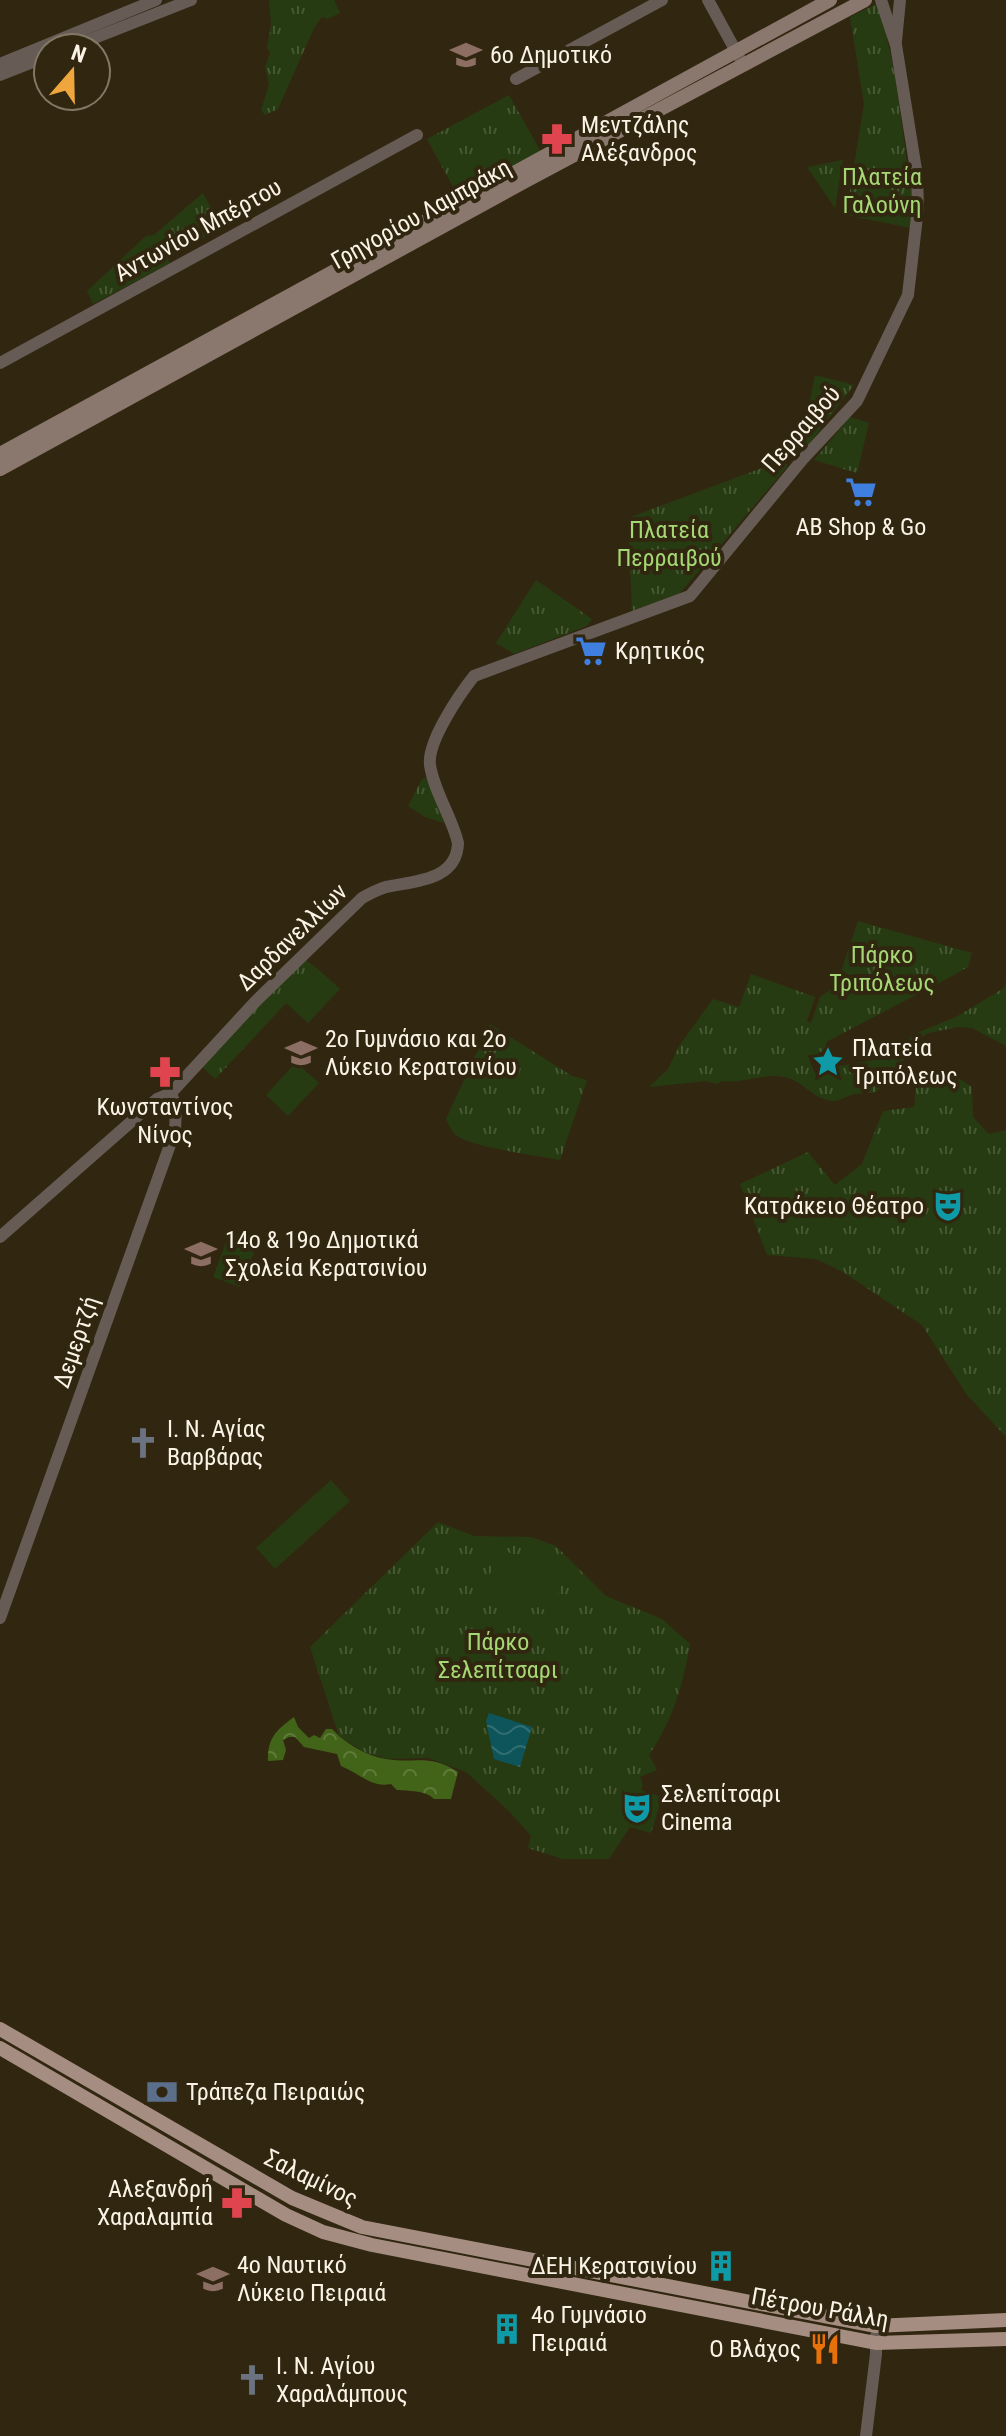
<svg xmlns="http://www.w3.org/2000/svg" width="1006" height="2436" viewBox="0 0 1006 2436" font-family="'Roboto Condensed',sans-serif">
  <defs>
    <pattern id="forest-crowns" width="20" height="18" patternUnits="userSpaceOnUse" patternTransform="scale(2)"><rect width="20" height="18" fill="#426418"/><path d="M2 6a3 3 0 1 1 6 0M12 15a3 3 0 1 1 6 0" fill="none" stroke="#5e7b3a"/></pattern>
    <pattern id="park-tufts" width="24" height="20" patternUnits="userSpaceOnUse" patternTransform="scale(2)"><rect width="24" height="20" fill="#273b12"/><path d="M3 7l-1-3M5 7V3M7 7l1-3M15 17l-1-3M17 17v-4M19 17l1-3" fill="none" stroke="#475834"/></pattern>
    <pattern id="water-waves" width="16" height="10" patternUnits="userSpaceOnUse" patternTransform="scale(2)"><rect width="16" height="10" fill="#0d555a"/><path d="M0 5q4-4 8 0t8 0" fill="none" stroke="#316e72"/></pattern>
  </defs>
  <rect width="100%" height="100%" fill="#312610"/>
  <!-- forest -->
  <path fill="url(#forest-crowns)" d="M294,1717L298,1727L309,1738L314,1735L320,1738L326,1729H332C345,1743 366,1756 386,1759C417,1764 428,1753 458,1772L451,1799H434C426,1790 408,1791 397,1790L391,1784C371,1788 359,1773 341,1766L337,1754L304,1747L295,1737H289L283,1740L286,1750L283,1760L268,1761C267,1737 278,1729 294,1717Z"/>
  <!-- park -->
  <g fill="url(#park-tufts)">
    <path d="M269,0H334L340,13L327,19L322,17L314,28L278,109L265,115L261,110L269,85L265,67L270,53L267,47L271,25Z"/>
    <path d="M879,3L895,75L916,229L846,215L864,104L850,17Z"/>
    <path d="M509,95L541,152L458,196L427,139Z"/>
    <path d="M843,160L835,208L807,167Z"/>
    <path d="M203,193L222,228L168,258L170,263L93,304L87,291L146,236L154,235Z"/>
    <path d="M815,375L854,385L806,448L801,447Z"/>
    <path d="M850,417L869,423L857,473L814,460Z"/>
    <path d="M786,459L787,467L680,593L632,611L628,518Z"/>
    <path d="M536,580L592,619L587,626L514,654L496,643Z"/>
    <path d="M426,778L430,779L447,818L444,823L425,817L408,806L422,779Z"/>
    <path d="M858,921L972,953L968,967L956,974L828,1041L829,1047L809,1059L817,1078L835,1067L879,1059L919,1032L956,1017L1004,988L1006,982V1046L972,1028L958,1027L928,1033L914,1042L907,1056L876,1092C868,1093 858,1093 851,1095C842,1098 837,1103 827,1100C811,1096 801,1080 784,1077C763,1073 743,1084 722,1081L717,1084L706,1081L649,1087L668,1069L679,1046L713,999L739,1007L751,974L815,997L807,1021L811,1023L820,997L836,986Z"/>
    <path d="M303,958L318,969L215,1079L200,1065Z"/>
    <path d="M490,1024L572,1076L587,1080L560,1160C537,1155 473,1148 456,1135C451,1131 449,1125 446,1119Z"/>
    <path d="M957,1077L972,1087L973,1117L989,1134L1006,1130V1437L967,1395L922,1325L843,1272L816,1259L767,1255L740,1184L808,1152L835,1185L862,1164L883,1111L914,1107L917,1080Z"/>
    <path d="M438,1522L474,1536L531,1537L556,1546L606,1596L662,1619L690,1644C683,1685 673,1720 649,1755L657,1770L640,1777L643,1785L641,1790L662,1797L651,1833L630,1827L609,1859H563L528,1848L531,1836L509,1811L466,1772L428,1758L387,1759L364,1752L339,1736L310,1647Z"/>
  </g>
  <!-- garden -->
  <g fill="#273b12">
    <path d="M318,969L340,989L308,1023L286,1003Z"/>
    <path d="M296,1062L319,1083L288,1116L266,1095Z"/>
    <path d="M229,1234L257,1245L240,1287L213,1277Z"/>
    <path d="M331,1480L350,1501L275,1569L256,1548Z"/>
    <path d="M498,1549L566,1571L552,1612L485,1590Z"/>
  </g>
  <!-- water -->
  <path fill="url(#water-waves)" d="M489,1713L532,1727L520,1767L494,1759L486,1721Z"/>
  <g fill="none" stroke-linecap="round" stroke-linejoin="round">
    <!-- tertiary -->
    <g stroke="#675c55" stroke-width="12">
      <path d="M708,0L739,57"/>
      <path d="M896,41L900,0"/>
      <path d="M69,48L191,0"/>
      <path d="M0,64L156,0"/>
      <path d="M0,75L48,56"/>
      <path d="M516,79L662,0"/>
      <path d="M0,363L417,135"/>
      <path d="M0,1237L157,1099L171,1093L255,1002L362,898C371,893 381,887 391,886C418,881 457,879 458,843C452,817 434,792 430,765C427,742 459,695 474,676L690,596L802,460L857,401L908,295L918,208L917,176L896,45L881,0"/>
      <path d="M0,1618L175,1131L176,1107L171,1093"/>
      <path d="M866,2436L876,2354V2336"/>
    </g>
    <!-- secondary -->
    <g stroke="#8a786e" stroke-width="14">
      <path d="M0,454L830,0"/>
      <path d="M0,469L529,179L865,0"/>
    </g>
    <!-- primary -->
    <g stroke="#a58e81" stroke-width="14">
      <path d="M0,2029L292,2198L362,2227L875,2326L1006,2320"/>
      <path d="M0,2048L286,2215L323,2232L372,2245L876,2343L1006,2339"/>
    </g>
  </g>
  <!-- icons -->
  <defs>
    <symbol id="school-bare" viewBox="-9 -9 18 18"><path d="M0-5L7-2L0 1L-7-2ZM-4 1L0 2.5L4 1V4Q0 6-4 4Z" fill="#8d6e63" stroke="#312610" stroke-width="2.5" paint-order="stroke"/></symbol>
    <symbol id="pharmacy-bare" viewBox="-9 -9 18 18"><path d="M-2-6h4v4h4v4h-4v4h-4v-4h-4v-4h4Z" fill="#e0444e" stroke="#312610" stroke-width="2.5" paint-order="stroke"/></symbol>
    <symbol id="supermarket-bare" viewBox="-9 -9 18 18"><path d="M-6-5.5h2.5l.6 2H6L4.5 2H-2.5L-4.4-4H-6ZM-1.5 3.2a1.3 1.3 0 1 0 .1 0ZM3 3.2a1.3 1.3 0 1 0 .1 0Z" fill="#3f7fe0" stroke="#312610" stroke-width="2.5" paint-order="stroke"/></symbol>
    <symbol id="sight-bare" viewBox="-9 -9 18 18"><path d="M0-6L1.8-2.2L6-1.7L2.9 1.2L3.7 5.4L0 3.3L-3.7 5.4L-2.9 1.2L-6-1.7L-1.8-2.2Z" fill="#0f9aa8" stroke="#312610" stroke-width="2.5" paint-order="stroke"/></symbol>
    <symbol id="theatre-bare" viewBox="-9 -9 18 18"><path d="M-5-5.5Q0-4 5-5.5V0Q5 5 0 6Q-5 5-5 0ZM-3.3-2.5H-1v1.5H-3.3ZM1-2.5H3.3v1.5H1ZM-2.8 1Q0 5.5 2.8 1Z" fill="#0f9aa8" stroke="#312610" stroke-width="2.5" paint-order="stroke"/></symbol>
    <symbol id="church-bare" viewBox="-9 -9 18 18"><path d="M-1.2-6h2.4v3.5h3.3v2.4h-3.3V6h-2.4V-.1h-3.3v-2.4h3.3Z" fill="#6b7280" stroke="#312610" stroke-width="2.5" paint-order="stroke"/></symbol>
    <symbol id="bank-bare" viewBox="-9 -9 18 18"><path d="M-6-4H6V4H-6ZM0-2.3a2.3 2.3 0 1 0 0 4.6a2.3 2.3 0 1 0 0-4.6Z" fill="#5c6f8a" stroke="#312610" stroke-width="2.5" paint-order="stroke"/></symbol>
    <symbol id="building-bare" viewBox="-9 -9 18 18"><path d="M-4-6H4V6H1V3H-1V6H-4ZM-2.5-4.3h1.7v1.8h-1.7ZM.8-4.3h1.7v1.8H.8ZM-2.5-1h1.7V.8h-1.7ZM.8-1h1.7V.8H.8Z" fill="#0f9aa8" stroke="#312610" stroke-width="2.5" paint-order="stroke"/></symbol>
    <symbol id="restaurant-bare" viewBox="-9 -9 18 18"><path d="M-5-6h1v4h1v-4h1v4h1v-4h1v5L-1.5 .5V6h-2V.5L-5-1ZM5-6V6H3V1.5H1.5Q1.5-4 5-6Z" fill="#e8710a" stroke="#312610" stroke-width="2.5" paint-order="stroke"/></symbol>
  </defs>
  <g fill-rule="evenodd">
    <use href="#school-bare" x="444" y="33" width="44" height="44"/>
    <use href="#pharmacy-bare" x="535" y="117" width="44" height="44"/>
    <use href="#supermarket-bare" x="839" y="470" width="44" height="44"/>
    <use href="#supermarket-bare" x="569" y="629" width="44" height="44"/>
    <use href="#school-bare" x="279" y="1031" width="44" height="44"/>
    <use href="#sight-bare" x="806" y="1040" width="44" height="44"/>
    <use href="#pharmacy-bare" x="143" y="1050" width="44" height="44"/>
    <use href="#theatre-bare" x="926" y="1184" width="44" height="44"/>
    <use href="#school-bare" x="179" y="1232" width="44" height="44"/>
    <use href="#church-bare" x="121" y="1421" width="44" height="44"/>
    <use href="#theatre-bare" x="615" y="1786" width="44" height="44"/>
    <use href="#bank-bare" x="140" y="2070" width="44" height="44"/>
    <use href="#pharmacy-bare" x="215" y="2181" width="44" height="44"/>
    <use href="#building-bare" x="699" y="2244" width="44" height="44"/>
    <use href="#school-bare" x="191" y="2257" width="44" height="44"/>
    <use href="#building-bare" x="485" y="2307" width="44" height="44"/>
    <use href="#restaurant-bare" x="803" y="2327" width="44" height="44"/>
    <use href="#church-bare" x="230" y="2358" width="44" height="44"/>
  </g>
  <g text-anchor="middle" stroke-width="8" stroke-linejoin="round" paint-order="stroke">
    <!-- poi labels -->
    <g font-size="24" fill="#fbf4e6" stroke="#312610" text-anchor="start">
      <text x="490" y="63">6o Δημοτικό</text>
      <text x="581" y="133">Μεντζάλης<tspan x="581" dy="28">Αλέξανδρος</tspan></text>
      <text x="861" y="535" text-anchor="middle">AB Shop &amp; Go</text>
      <text x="615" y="659">Κρητικός</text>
      <text x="325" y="1047">2ο Γυμνάσιο και 2ο<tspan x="325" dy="28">Λύκειο Κερατσινίου</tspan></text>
      <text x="852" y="1056">Πλατεία<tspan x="852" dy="28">Τριπόλεως</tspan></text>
      <text x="165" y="1115" text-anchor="middle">Κωνσταντίνος<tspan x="165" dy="28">Νίνος</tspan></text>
      <text x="924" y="1214" text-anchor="end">Κατράκειο Θέατρο</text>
      <text x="225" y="1248">14ο &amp; 19ο Δημοτικά<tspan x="225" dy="28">Σχολεία Κερατσινίου</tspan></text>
      <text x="167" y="1437">Ι. Ν. Αγίας<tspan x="167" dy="28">Βαρβάρας</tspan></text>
      <text x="661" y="1802">Σελεπίτσαρι<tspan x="661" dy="28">Cinema</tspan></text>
      <text x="186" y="2100">Τράπεζα Πειραιώς</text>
      <text x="213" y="2197" text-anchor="end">Αλεξανδρή<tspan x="213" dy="28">Χαραλαμπία</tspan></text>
      <text x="237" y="2273">4ο Ναυτικό<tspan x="237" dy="28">Λύκειο Πειραιά</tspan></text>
      <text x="697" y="2274" text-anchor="end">ΔΕΗ Κερατσινίου</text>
      <text x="531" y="2323">4ο Γυμνάσιο<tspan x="531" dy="28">Πειραιά</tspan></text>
      <text x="801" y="2357" text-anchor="end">Ο Βλάχος</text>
      <text x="276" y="2374">Ι. Ν. Αγίου<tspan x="276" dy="28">Χαραλάμπους</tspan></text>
    </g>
    <!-- park labels -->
    <g font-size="24" fill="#a5d874" stroke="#312610">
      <text x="882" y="185">Πλατεία<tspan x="882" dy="28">Γαλούνη</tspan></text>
      <text x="669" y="538">Πλατεία<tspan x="669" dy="28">Περραιβού</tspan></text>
      <text x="882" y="963">Πάρκο<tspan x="882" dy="28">Τριπόλεως</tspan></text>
      <text x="498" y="1650">Πάρκο<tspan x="498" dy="28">Σελεπίτσαρι</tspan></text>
    </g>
    <!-- street labels -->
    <g font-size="24" fill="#fbf4e6" stroke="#312610">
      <text transform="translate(421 214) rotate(-29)" y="8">Γρηγορίου Λαμπράκη</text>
      <text transform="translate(198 230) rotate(-29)" y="8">Αντωνίου Μπέρτου</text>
      <text transform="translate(801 429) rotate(-49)" y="8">Περραιβού</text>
      <text transform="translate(292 937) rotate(-44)" y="8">Δαρδανελλίων</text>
      <text transform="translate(76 1342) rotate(-71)" y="8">Δεμερτζή</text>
      <text transform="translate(311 2178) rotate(26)" y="8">Σαλαμίνος</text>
      <text transform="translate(820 2308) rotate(10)" y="8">Πέτρου Ράλλη</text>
    </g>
  </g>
  <!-- north arrow -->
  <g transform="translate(72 72) rotate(20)"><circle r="38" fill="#312610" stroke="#827866" stroke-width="2"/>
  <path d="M0-6L14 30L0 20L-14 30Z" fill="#efa73d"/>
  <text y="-12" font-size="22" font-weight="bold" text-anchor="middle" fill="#fbf4e6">N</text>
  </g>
</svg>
